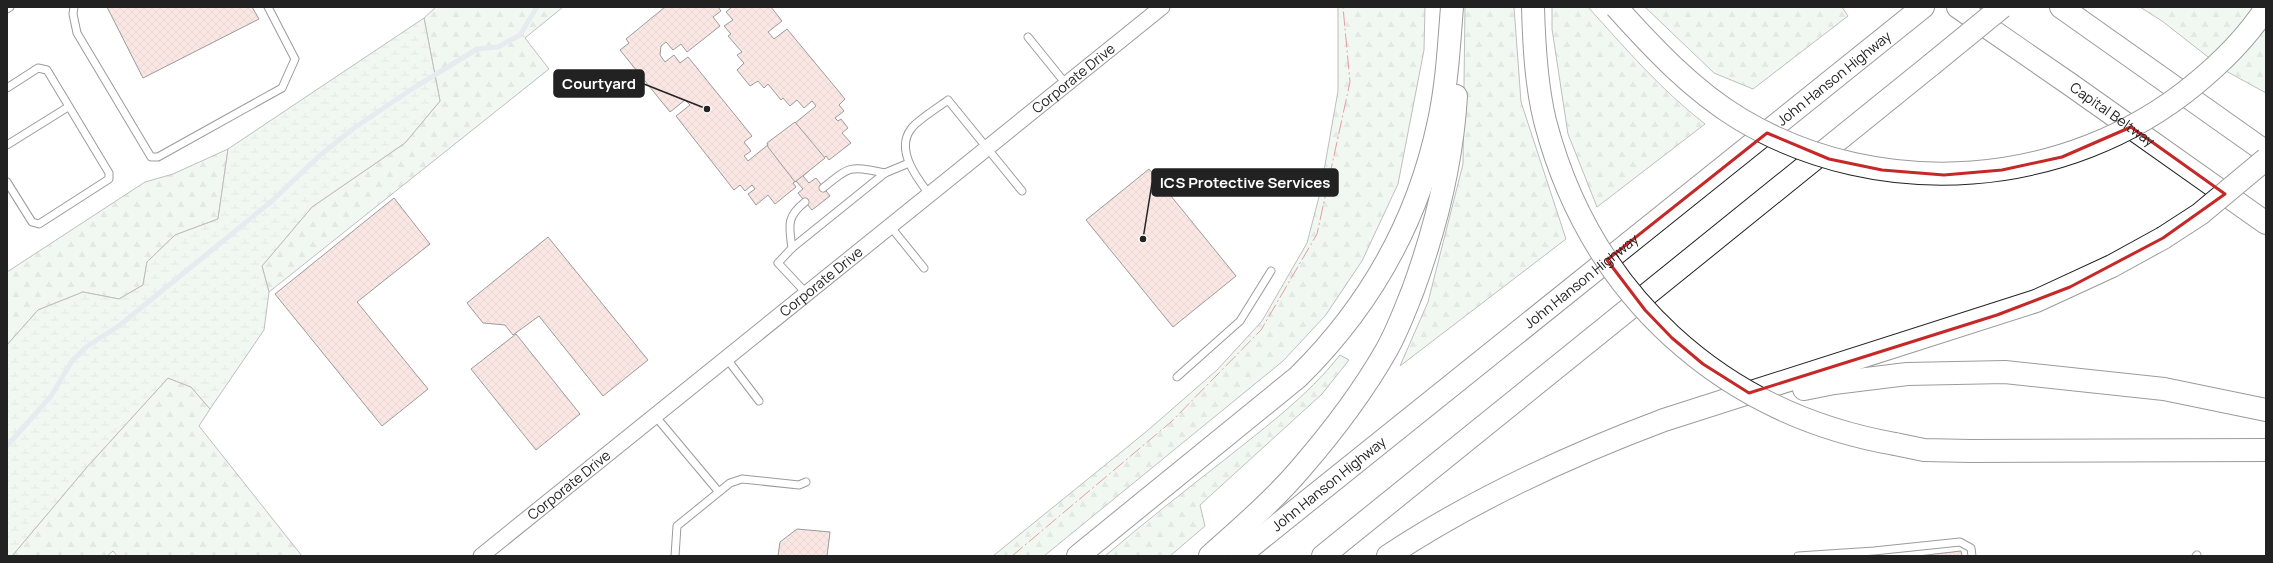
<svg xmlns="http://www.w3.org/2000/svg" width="2273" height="563" viewBox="0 0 2273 563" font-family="Manrope,sans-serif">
  <defs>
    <pattern id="forest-firs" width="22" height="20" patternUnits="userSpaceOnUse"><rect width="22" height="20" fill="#e0efe3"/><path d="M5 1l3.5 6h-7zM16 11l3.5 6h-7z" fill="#c0cdc2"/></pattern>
    <pattern id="wetland-marsh" width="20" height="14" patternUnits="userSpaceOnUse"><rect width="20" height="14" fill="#e0efe3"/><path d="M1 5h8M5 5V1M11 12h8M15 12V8" fill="none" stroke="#c0cdc2"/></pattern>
    <pattern id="building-cross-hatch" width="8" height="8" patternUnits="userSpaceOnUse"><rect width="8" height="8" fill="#f3c9c0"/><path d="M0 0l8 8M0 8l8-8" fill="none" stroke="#d0aca5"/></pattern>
  </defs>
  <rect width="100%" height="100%" fill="#fff"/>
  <!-- forest -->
  <g fill="url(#forest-firs)" stroke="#6f6f6f">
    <path d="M436,7H563L525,38L549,69L269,292L262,266L312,207L405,143L440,101L424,18Z"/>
    <path d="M1338,7H1425L1424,50L1398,184L1362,261L1325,316L1283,361L1044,556H993L1147,431L1217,370L1262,321L1307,243L1320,193L1338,91Z"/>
    <path d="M1465,7H1514L1521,102L1566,239L1400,366L1428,302L1463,164Z"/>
    <path d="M1552,7H1588C1625,48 1661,90 1705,124L1597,207L1568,134L1552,29Z"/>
    <path d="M1645,7H1842L1848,16L1753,89L1714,73Z"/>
    <path d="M2140,7H2266V93L2226,71L2162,21Z"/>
    <path d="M228,149L218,219L175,235L147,262L143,285L119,299L83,292L38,310L7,345V272L145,182L173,174Z"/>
    <path d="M1340,355L1349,360L1322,394L1200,505L1205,526L1170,556H1105C1144,523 1183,492 1223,461C1264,428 1307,397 1340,355Z"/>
    <path d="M168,378L191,387L210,409L199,426L302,556H117L113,551L107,556H12L87,467Z"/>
  </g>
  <!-- wetland -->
  <path fill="url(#wetland-marsh)" stroke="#6f6f6f" d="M424,18L440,101L405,143L312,207L262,266L269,292L264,330L210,409L191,387L168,378L87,467L12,556H7V345L38,310L83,292L119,299L143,285L147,262L175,235L218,219L228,149Z"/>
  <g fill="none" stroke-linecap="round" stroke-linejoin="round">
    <!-- stream -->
    <path stroke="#c7d3dd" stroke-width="5" d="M7,446L51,396L72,361L86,347L120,325L272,201L317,158L354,128L412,89L477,49L498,47L520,35L537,7"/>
  </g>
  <!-- building -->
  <g fill="url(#building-cross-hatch)" stroke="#222">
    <path d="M107,7H252L259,19L143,78Z"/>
    <path d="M665,7H718L721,11L713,17L720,26L687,52L681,44L673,50L666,42L661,46L660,55L665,62L674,55L680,63L688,57L752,136L744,142L751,151L744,156L748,161L816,106L812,101L804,108L797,100L790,106L783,98L781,100L768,84L764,88L758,81L750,86L737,70L744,63L737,55L742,52L728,36L731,34L724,26L733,20L726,12L732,7H771L782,21L768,32L774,39L787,29L845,99L839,105L844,111L835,118L838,121L841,119L848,128L842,133L851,143L829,160L826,156L803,176L809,183L816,178L830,196L812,210L798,193L803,189L796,181L793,183L796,187L775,204L768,195L756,205L748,194L755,189L752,185L745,191L740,185L734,190L676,116L690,105L685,100L670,112L620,50L629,43L626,39Z"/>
    <path d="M795,122L825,158L795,182L768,147L767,143Z"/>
    <path d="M1149,169L1236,276L1173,327L1086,220Z"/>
    <path d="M394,198L430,244L357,302L428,389L382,426L275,294Z"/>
    <path d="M548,237L648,360L603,396L539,316L513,335L505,325L483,323L467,303Z"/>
    <path d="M516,334L580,414L536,450L471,369Z"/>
    <path d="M797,529L830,532L827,556H778L780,542Z"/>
    <path d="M1961,551L1962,556H1918Z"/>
  </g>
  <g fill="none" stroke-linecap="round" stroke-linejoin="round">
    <defs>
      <g id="lane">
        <path d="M74,7L73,14L77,33L151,157H158L282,88L295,59L268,7"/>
        <path d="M7,9L10,7"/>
        <path d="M1028,37L1066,84"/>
        <path d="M7,88L38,68L47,70L109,173V179L39,224L32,222L7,182"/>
        <path d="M7,145L68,107"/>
        <path d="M823,188C851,165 850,166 885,173"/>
        <path d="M929,194C917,178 895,150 911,129C916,121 939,107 948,100L1022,191"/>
        <path d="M890,226L924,268"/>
        <path d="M792,248C789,226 786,217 805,202"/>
        <path d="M807,294L778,263L792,248L885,173L909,163"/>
        <path d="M727,359L759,401"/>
        <path d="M1177,377L1240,321L1271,271"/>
        <path d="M656,417L718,491"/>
        <path d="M675,556L677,526L730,483L742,479L799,485L806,482"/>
        <path d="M1798,556L1874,551L1960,542L1971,548L1972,556"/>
        <path d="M2196,556L2197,555"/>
      </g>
      <g id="street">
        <path id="s1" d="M481,556L1162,7"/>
      </g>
      <g id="highway">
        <path id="s2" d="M1958,7L2071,85L2266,223"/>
        <path d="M2061,7L2266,152"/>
        <path d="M1804,389L1834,383L1907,374L2005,372L2164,389L2266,410"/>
        <path d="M1895,444L1924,450L1971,451L2266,450"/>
        <path d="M1078,556L1298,377C1370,306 1418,221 1439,121C1447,84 1449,45 1452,7"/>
        <path d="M1210,556C1241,528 1274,500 1301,468C1333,431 1362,393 1386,351C1397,332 1405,310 1413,290C1436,227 1452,163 1456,96"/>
        <path id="s3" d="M1239,556L1923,7"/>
        <path d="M1323,556L1931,65"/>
        <path d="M1388,556C1474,499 1568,456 1664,420L2036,301L2112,266L2163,238"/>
      </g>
    </defs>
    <!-- lane casing -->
    <use href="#lane" stroke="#222" stroke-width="9"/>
    <!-- street casing -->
    <use href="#street" stroke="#222" stroke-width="17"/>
    <!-- highway casing -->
    <use href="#highway" stroke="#222" stroke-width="24"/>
    <!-- lane -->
    <use href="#lane" stroke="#fff" stroke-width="7"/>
    <!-- street -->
    <use href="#street" stroke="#fff" stroke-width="15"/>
    <!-- highway -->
    <use href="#highway" stroke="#fff" stroke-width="22"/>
    <defs>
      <g id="highway-bridge">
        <path d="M1533,7C1534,45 1536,84 1545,121C1590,294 1720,413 1895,444"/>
        <path d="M1616,7C1653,48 1692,90 1740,119C1881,203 2067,189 2194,85C2221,63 2247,37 2266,8"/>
        <path d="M1931,65L2002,7"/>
        <path d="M2163,238L2200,214L2266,159"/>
      </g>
    </defs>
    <!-- highway-bridge casing -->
    <use href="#highway-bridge" stroke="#222" stroke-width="24" stroke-linecap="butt"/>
    <!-- highway-bridge -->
    <use href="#highway-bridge" stroke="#fff" stroke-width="22"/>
    <!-- power -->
    <path stroke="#c62828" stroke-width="1" stroke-dasharray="14 3 2 3" stroke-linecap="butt" d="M1012,556L1171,422L1261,330L1317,234L1350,82L1343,7"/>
  </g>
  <!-- marked area -->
  <path d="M0 0H2273V563H0ZM2131,127L2225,194L2163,238L2070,287L1997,315L1749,393L1703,364L1672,338L1645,310L1607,260L1767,133L1829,159L1882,170L1944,175L2002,170L2062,157Z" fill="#fff" fill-opacity=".55" fill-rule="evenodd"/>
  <path fill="none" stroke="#c62828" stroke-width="3" stroke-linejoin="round" d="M2131,127L2225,194L2163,238L2070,287L1997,315L1749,393L1703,364L1672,338L1645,310L1607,260L1767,133L1829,159L1882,170L1944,175L2002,170L2062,157Z"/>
  <g text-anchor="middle" stroke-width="3" stroke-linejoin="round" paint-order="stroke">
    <!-- street labels -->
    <g font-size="14" fill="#222" stroke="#fff">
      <text dy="5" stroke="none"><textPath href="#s1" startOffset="761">Corporate Drive</textPath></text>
      <text dy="5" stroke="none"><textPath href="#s3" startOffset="763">John Hanson Highway</textPath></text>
      <text dy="5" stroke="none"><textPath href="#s2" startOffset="188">Capital Beltway</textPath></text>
      <text dy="5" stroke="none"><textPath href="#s1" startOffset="437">Corporate Drive</textPath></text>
      <text dy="5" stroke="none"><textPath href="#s3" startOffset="439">John Hanson Highway</textPath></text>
      <text dy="5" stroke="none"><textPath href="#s3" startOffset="115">John Hanson Highway</textPath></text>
      <text dy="5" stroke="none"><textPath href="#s1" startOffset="113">Corporate Drive</textPath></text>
    </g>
  </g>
  <!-- callouts -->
  <path fill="none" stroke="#222" stroke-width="1.5" d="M707 109L644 84M1143 239L1152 183"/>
  <g fill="#222" stroke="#fff" stroke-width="1.5">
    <circle cx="707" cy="109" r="4"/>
    <circle cx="1143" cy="239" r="4"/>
  </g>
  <g fill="#222" stroke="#222" stroke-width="1.5">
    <rect x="554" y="70" width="90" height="27" rx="4"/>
    <rect x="1152" y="169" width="186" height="27" rx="4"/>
  </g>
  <g font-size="15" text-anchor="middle" font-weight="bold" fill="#fff">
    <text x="599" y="89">Courtyard</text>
    <text x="1245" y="188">ICS Protective Services</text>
  </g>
  <!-- border -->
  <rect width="2273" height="563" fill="none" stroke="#222222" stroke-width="16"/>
</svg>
